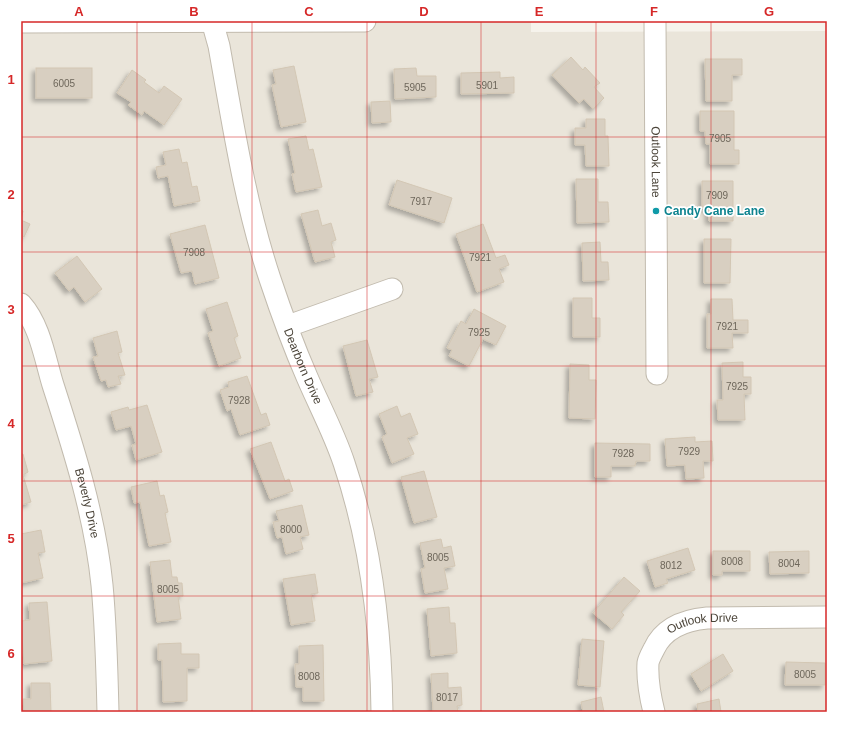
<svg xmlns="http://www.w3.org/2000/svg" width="848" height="733" viewBox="0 0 848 733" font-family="Helvetica,sans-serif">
  <defs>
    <filter id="shadow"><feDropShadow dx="-3.5" dy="3.5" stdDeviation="2" flood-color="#0004"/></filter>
  </defs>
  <rect width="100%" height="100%" fill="#f6f3ec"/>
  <!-- residential -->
  <path fill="#eae5da" d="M21,21H531V32L827,31V712H21Z"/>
  <!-- building -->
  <g fill="#d8cfc1" stroke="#d3c7b4" filter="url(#shadow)">
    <path d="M571,57L583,70L585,67L600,83L594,87L604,98L593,109L584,99L579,103L552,75Z"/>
    <path d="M705,59H742V75H732V101H706Z"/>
    <path d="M294,66L306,122L281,127L272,85L276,84L273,70Z"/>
    <rect x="36" y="68" width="56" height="30"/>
    <path d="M416,68L417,76H436V97L395,99L394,69Z"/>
    <path d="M132,70L146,80L144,82L159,93L164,86L182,99L164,125L144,111L142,115L128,105L131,102L117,93Z"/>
    <path d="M500,72V78L514,77V93L461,94V73Z"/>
    <path d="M390,101L391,122L372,123L371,102Z"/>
    <path d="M700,111H734V150H739V164H710V144H706L705,131H700Z"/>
    <path d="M586,119H605V136H608L609,166H586L585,145H575V128H586Z"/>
    <path d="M306,136L309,150L313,149L322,187L296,192L292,174L295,173L288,139Z"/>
    <path d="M179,149L182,163L187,162L192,187L197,186L200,201L174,206L168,176L158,178L156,167L166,165L163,152Z"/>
    <path d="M576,179H598V202H608L609,222L577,223Z"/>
    <path d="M397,180L452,198L444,223L389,205Z"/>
    <path d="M702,181H733V221H709L708,208H702Z"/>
    <path d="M21,210L23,211L21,220L30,224L24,237L21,235Z"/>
    <path d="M318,210L322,226L331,223L336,240L331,242L335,257L315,262L301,214Z"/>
    <path d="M483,224L496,258L505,255L509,265L499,269L504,282L477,292L456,234Z"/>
    <path d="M205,225L219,278L195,284L192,271L181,273L170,234Z"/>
    <path d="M704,239H731L730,283H704Z"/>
    <path d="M600,242L601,262H608L609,280L583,281L582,243Z"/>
    <path d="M77,256L102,289L85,302L74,287L69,291L55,273Z"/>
    <path d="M573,298H592V318H600V337H573Z"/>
    <path d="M711,299H732L733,320H748V333H732L733,348H707V314H711Z"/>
    <path d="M227,302L238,336L234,338L241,358L219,366L208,333L213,331L206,309Z"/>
    <path d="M474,309L506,326L496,345L483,339L469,366L449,356L452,350L447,348L461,321L466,324Z"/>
    <path d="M117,331L122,352L118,353L125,375L118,376L121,384L108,387L106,380L101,381L93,357L98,356L93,338Z"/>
    <path d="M367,340L378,377L369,379L373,392L356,396L343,346Z"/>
    <path d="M743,362V377H751V394H744L745,420H718L717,400H723L722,363Z"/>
    <path d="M570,364L589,365V380H596L595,419L569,418Z"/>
    <path d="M247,376L261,415L266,413L270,425L240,435L231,409L227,411L220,390L229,387L228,382Z"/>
    <path d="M147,405L162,452L136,460L132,445L136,444L131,426L116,430L111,412L128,407L129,410Z"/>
    <path d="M397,406L401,417L410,413L418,434L407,438L414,454L392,463L382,437L387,434L379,414Z"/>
    <path d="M695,437V442L712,441L713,461H703L704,478L686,479L685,465L667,466L665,439Z"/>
    <path d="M271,442L285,481L289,479L293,491L270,499L250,449Z"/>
    <path d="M595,443L650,444V461H636L635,466H611V477H595Z"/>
    <path d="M21,454H23L28,472L23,475L31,502L21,505Z"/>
    <path d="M424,471L437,517L414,523L401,477Z"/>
    <path d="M157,481L160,496L164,495L168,512L165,513L171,542L149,546L140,502L134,503L131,487Z"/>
    <path d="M302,505L309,535L300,537L303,549L286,554L282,537L277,538L273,522L279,521L276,511Z"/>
    <path d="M41,530L45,552L38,553L43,578L21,583V534Z"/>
    <path d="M441,539L443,548L451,546L455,566L444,568L448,589L425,593L421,569L425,568L420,543Z"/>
    <path d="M688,548L695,570L666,579L668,583L655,587L647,561Z"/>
    <path d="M713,551H750V571H722V575H713Z"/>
    <path d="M809,551V573L770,574L769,552Z"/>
    <path d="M170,560L172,577H177L178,583H182L183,596H178L181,619L157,622L150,562Z"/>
    <path d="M315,574L318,593L311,594L315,621L291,625L283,579Z"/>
    <path d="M624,577L640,591L621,612L624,615L612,629L593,613Z"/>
    <path d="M47,602L52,661L24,664L21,621L30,620L29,603Z"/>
    <path d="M449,607L450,623H455L457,653L431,656L427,609Z"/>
    <path d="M582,639L604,641L600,687L578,685Z"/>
    <path d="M181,643V654H199V668H187V701L163,702L162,660H158V644Z"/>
    <path d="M323,645L324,701H303V687H296L295,664H299V646Z"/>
    <path d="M723,654L733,671L701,691L691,674Z"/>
    <path d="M786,662L825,663V685H785Z"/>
    <path d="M448,673V688L461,687L462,705L457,706L458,712H433L431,674Z"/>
    <path d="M31,683H50L51,712H24L23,699H31Z"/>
    <path d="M601,697L604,712H583L581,702Z"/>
    <path d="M719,699L721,712H698L697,704Z"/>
  </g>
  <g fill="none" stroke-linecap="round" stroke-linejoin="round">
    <defs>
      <g id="minor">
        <path id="s1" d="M212,21L219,46C233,124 245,204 270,279C281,312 293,345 307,377C319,405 334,433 344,463C371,543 381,627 382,712"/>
        <path id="s2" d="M655,21L657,374"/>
        <path d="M21,22L365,21"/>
        <path id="s3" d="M21,304C40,325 45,359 53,385C74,450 95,516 102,585C106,627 107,670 108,712"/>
        <path d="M288,326L392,289"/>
        <path id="s4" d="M654,712C650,696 647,680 648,663C649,658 652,653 654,649C664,627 685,620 707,618L827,617"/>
      </g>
    </defs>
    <!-- minor casing -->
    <use href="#minor" stroke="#c2bbae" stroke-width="23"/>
    <!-- minor -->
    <use href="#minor" stroke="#fff" stroke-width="21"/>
  </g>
  <!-- grid -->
  <path fill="none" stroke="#d62828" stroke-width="1" stroke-opacity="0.55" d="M137,21V712M252,21V712M367,21V712M481,21V712M596,21V712M711,21V712M21,137H827M21,252H827M21,366H827M21,481H827M21,596H827"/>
  <!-- markers -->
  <circle fill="#0f9aa8" stroke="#fff" stroke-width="1.5" cx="656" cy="211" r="4"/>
  <g text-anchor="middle" stroke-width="3.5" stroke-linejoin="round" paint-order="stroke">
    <!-- number labels -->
    <g font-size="10" fill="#6e675b">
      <text x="64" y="87">6005</text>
      <text x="487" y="89">5901</text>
      <text x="415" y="91">5905</text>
      <text x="720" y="142">7905</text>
      <text x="717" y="199">7909</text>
      <text x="421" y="205">7917</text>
      <text x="194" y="256">7908</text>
      <text x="480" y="261">7921</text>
      <text x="727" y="330">7921</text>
      <text x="479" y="336">7925</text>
      <text x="737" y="390">7925</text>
      <text x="239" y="404">7928</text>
      <text x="689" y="455">7929</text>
      <text x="623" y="457">7928</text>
      <text x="291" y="533">8000</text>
      <text x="438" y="561">8005</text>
      <text x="732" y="565">8008</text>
      <text x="789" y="567">8004</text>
      <text x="671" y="569">8012</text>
      <text x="168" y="593">8005</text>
      <text x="805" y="678">8005</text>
      <text x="309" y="680">8008</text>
      <text x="447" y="701">8017</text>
    </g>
    <!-- street labels -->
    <g font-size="12" fill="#4b4439" stroke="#fff">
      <text dy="4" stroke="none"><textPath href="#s2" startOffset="141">Outlook Lane</textPath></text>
      <text dy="4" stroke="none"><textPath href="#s1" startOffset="358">Dearborn Drive</textPath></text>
      <text dy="4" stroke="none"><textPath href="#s3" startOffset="211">Beverly Drive</textPath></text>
      <text dy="4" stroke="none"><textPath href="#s4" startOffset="124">Outlook Drive</textPath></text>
    </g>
    <!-- culture labels -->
    <g font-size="12" font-weight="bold" fill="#0d838f" stroke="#fff" text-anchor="start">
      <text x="664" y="215">Candy Cane Lane</text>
    </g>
  </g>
  <!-- border -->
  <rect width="848" height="733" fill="none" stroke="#ffffff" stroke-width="44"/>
  <rect x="22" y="22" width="804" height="689" fill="none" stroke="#d62828" stroke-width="1.5"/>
  <g font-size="13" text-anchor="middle" font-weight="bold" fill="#d62828">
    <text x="79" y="16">A</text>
    <text x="194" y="16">B</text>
    <text x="309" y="16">C</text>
    <text x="424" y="16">D</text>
    <text x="539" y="16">E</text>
    <text x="654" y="16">F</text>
    <text x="769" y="16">G</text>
    <text x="11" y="84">1</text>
    <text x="11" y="199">2</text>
    <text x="11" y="314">3</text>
    <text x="11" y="428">4</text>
    <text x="11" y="543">5</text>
    <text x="11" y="658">6</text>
  </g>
</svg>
